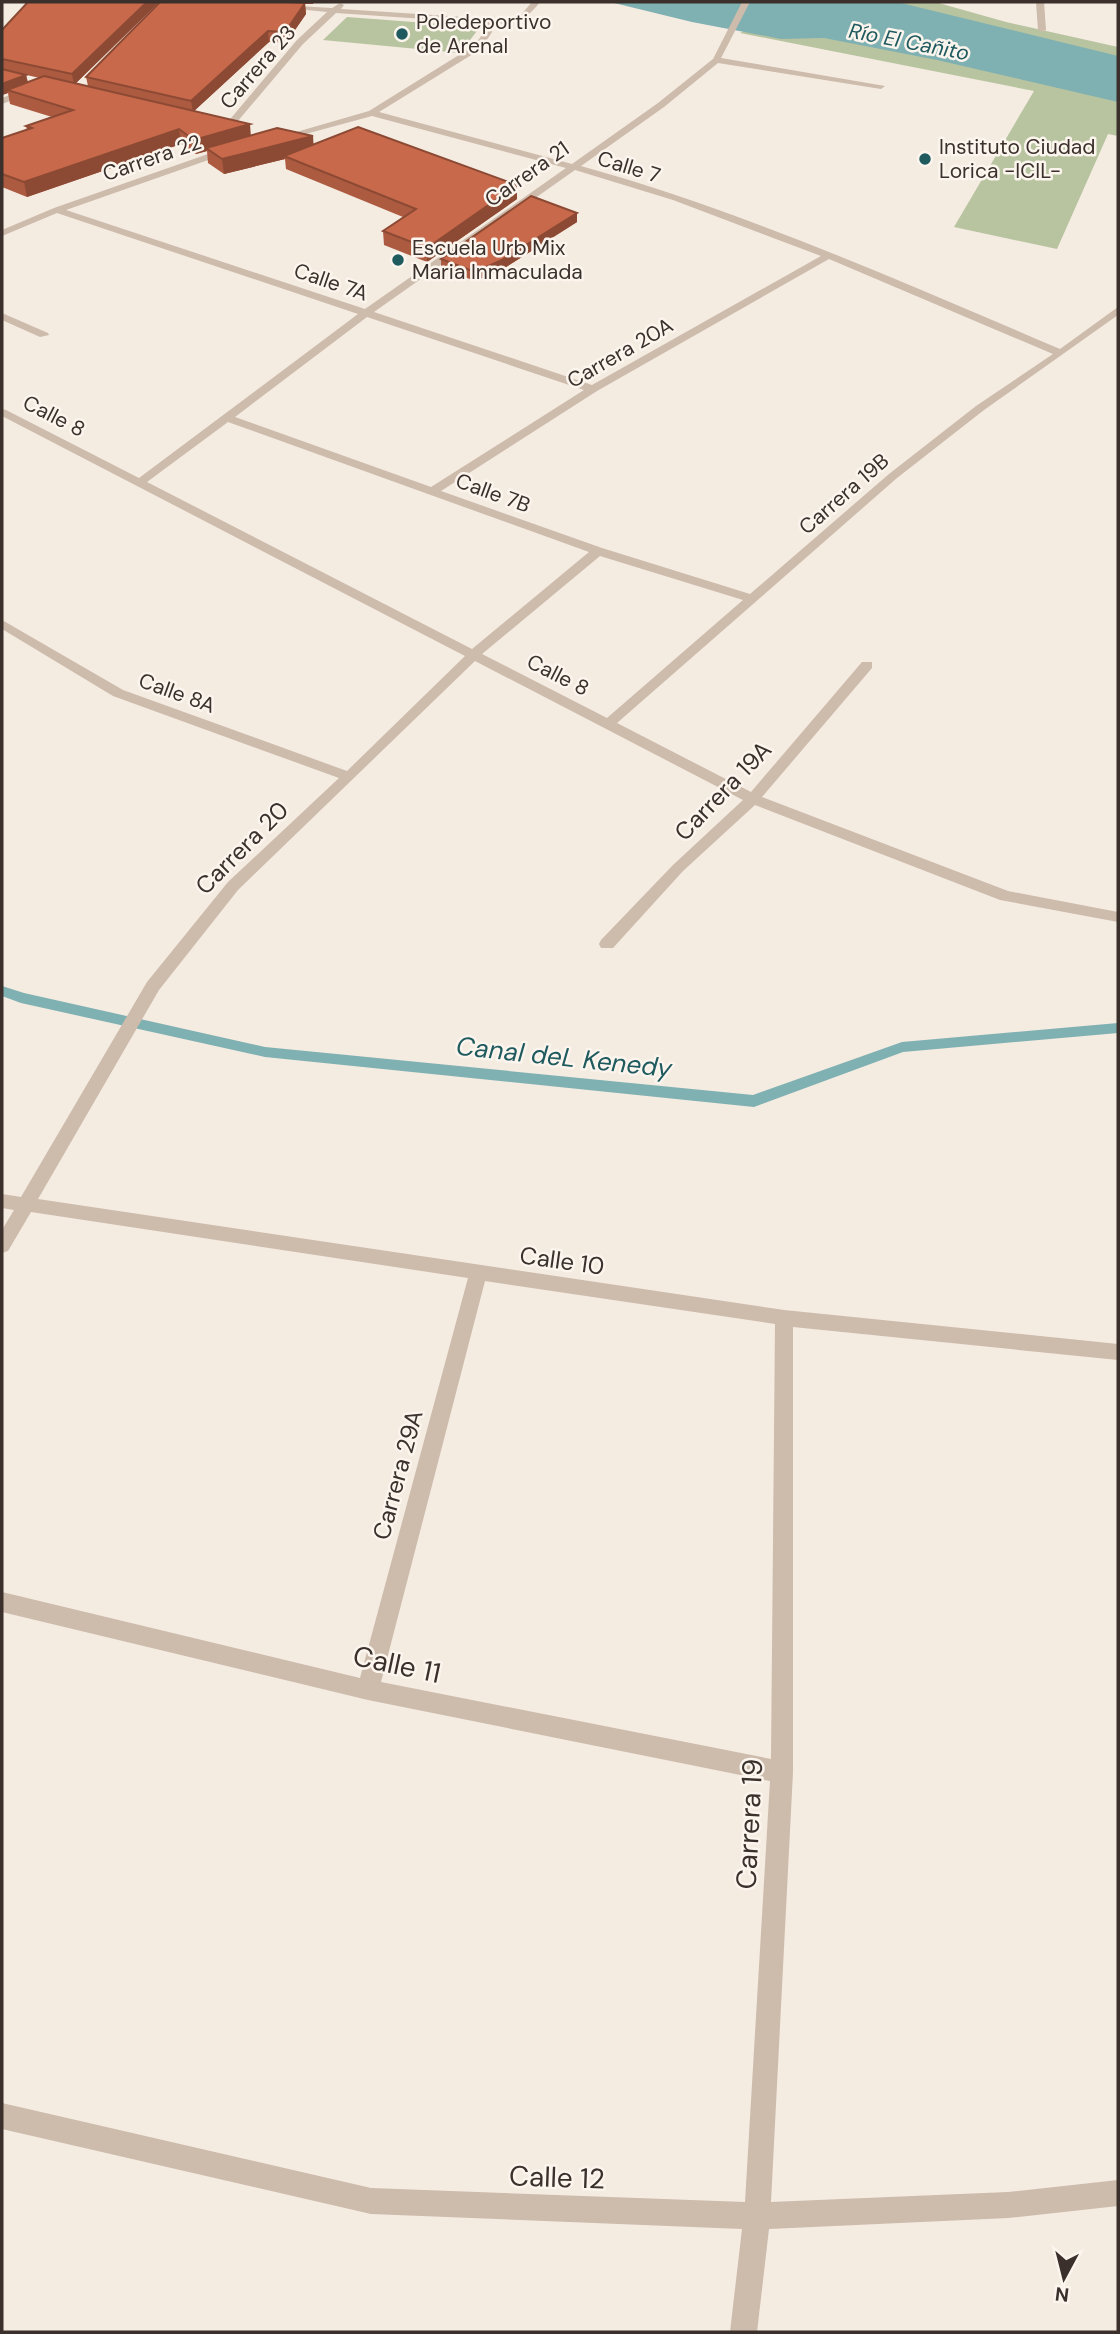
<svg xmlns="http://www.w3.org/2000/svg" width="1120" height="2334" viewBox="0 0 1120 2334" font-family="'DM Sans',sans-serif">
  <rect width="100%" height="100%" fill="#f4ebe1"/>
  <!-- green -->
  <g fill="#b8c4a0">
    <path d="M797,2H935L1006,22L1118,47V136L1108,134L1057,249L954,227L1034,91L740,33Z"/>
    <path d="M347,17L480,27L460,53L323,40Z"/>
  </g>
  <!-- water -->
  <path fill="#7fb0b2" d="M610,2H897L1118,56V102L937,60L824,38L781,39L692,22Z"/>
  <g fill="none" stroke-linecap="round" stroke-linejoin="round">
    <!-- stream -->
    <path fill="#7fb0b2" fill-rule="evenodd" d="M2,986L24,993L265,1047L753,1095L902,1042L1118,1023V1033L903,1052L754,1107L265,1057L21,1003L2,996Z"/>
    <!-- minor -->
    <g fill="#cdbbac" fill-rule="evenodd">
      <path d="M532,2H540C525,21 516,25 492,23V32L481,49L379,112L572,164L658,103L713,59L742,2H750L721,58L885,86L881,89L718,63L664,107L581,166C746,212 902,282 1060,349L1118,307V315L984,410L897,478L617,723L751,792L862,662H872V668L762,797L1008,891L1118,912V922L1000,900L755,805L683,871L613,948H601L599,944L601,940L673,865L743,800L475,661L238,890L159,990L38,1199L784,1310L1118,1344V1360L793,1327V1772L771,2202L1008,2192L1118,2180V2206L1008,2218L769,2229L757,2332H730L742,2229L371,2214L2,2129V2103L371,2188L745,2202L770,1781L368,1700L2,1612V1592L360,1678L468,1278L31,1212L8,1251L2,1253V1230L14,1210L2,1208V1194L21,1197L147,982L228,882L339,778L113,696L2,629V620L123,690L347,771L465,656L2,416V409L6,410L139,478L358,314L57,213L2,236V230L54,208L228,147L233,150L231,152L66,210L365,309L566,168L372,116L276,142L272,139L369,111L475,45L484,32V23L336,13L303,44L232,128H226V124L297,40L327,12L277,7L281,5L332,8L340,3L344,5L341,9L510,20L520,16ZM575,170L673,200L821,256L592,385L374,312ZM829,259L1053,354L976,406L889,474L750,594L602,548L441,491L597,391ZM367,317L584,390L431,487L235,417ZM228,422L589,552L472,649L147,482ZM600,556L743,600L607,718L482,654ZM485,1281L775,1324L771,1759L381,1682Z"/>
      <path d="M1036,2H1044L1046,30L1042,32L1038,30Z"/>
      <path d="M31,87L34,92L2,104V98Z"/>
      <path d="M2,313L48,333L49,335L40,337L2,320Z"/>
    </g>
  </g>
  <!-- wall -->
  <g fill="#ac5a40" fill-rule="evenodd">
    <path d="M159,2L76,83L88,86L86,77L160,2H314L313,4H305L306,14L286,43L269,42L194,111L251,135L314,144L517,185V199L427,262L384,245L383,231L403,217L286,169L285,159L224,174L208,163L207,151L196,154L181,144L27,197L2,187V138L27,130L26,126L52,117L10,104L8,93L2,95V30ZM22,74L40,78L28,82L26,75Z"/>
    <path d="M577,213V222L503,269L475,281L441,268V259Z"/>
  </g>
  <!-- shaded-wall -->
  <g fill="#8c4a34">
    <path d="M147,2H159L74,85L72,74Z"/>
    <path d="M305,3L306,14L286,43L285,32Z"/>
    <path d="M268,31L269,42L193,112L191,101Z"/>
    <path d="M26,75L28,85L7,90L8,93L2,95V84Z"/>
    <path d="M250,124L251,138L206,148L207,151L196,154L194,140Z"/>
    <path d="M179,129L181,144L27,197L24,182Z"/>
    <path d="M313,136L314,151L284,156L285,159L224,174L222,159Z"/>
    <path d="M517,185V199L427,262V248Z"/>
    <path d="M577,213V222L503,269L475,281V272Z"/>
  </g>
  <!-- building -->
  <g fill="#c8694b" stroke="#8c4a34" stroke-width="2">
    <path d="M28,2H147L72,74L2,59V30Z"/>
    <path d="M160,2H289L305,3L285,32L268,31L191,101L86,77Z"/>
    <path d="M2,69L26,75L2,84Z"/>
    <path d="M44,76L250,124L194,140L179,129L24,182L2,174V138L32,128L26,126L73,110L7,90Z"/>
    <path d="M358,127L517,185L427,248L383,231L416,209L284,156Z"/>
    <path d="M277,128L313,136L222,159L206,148Z"/>
    <path d="M531,196L577,213L502,260L475,272L441,259Z"/>
  </g>
  <!-- markers -->
  <g fill="#1f5a5e" stroke="#fbf5ee" stroke-width="2.5">
    <circle cx="402" cy="34" r="7"/>
    <circle cx="925" cy="159" r="7"/>
    <circle cx="398" cy="260" r="7"/>
  </g>
  <g text-anchor="middle" stroke-width="5" stroke-linejoin="round" paint-order="stroke">
    <!-- far-poi labels -->
    <g font-size="21" fill="#3b302b" stroke="#fbf5ee" text-anchor="start">
      <text x="416" y="29">Poledeportivo<tspan x="416" dy="24">de Arenal</tspan></text>
      <text x="939" y="154">Instituto Ciudad<tspan x="939" dy="24">Lorica -ICIL-</tspan></text>
      <text x="412" y="255">Escuela Urb Mix<tspan x="412" dy="24">Maria Inmaculada</tspan></text>
    </g>
    <!-- far-water labels -->
    <g font-size="21" font-style="italic" fill="#1f5a5e" stroke="#fbf5ee">
      <text transform="translate(909 42) rotate(11)" y="7">Río El Cañito</text>
    </g>
    <!-- far-street labels -->
    <g font-size="21" fill="#3b302b" stroke="#fbf5ee">
      <text transform="translate(258 67) rotate(-49)" y="7">Carrera 23</text>
      <text transform="translate(152 158) rotate(-19)" y="7">Carrera 22</text>
      <text transform="translate(629 167) rotate(17)" y="7">Calle 7</text>
      <text transform="translate(527 174) rotate(-35)" y="7">Carrera 21</text>
      <text transform="translate(331 282) rotate(19)" y="7">Calle 7A</text>
      <text transform="translate(620 353) rotate(-30)" y="7">Carrera 20A</text>
      <text transform="translate(54 416) rotate(27)" y="7">Calle 8</text>
      <text transform="translate(493 493) rotate(20)" y="7">Calle 7B</text>
      <text transform="translate(844 494) rotate(-41)" y="7">Carrera 19B</text>
      <text transform="translate(558 675) rotate(27)" y="7">Calle 8</text>
      <text transform="translate(177 693) rotate(20)" y="7">Calle 8A</text>
    </g>
    <!-- street labels -->
    <g font-size="24" fill="#3b302b" stroke="#fbf5ee">
      <text transform="translate(723 791) rotate(-46)" y="8">Carrera 19A</text>
      <text transform="translate(242 848) rotate(-45)" y="8">Carrera 20</text>
      <text transform="translate(562 1261) rotate(8)" y="8">Calle 10</text>
      <text transform="translate(398 1475) rotate(-75)" y="8">Carrera 29A</text>
    </g>
    <!-- water labels -->
    <g font-size="26" font-style="italic" fill="#1f5a5e" stroke="#fbf5ee">
      <text transform="translate(564 1057) rotate(6)" y="9">Canal deL Kenedy</text>
    </g>
    <!-- near-street labels -->
    <g font-size="28" fill="#3b302b" stroke="#fbf5ee">
      <text transform="translate(397 1664) rotate(12)" y="10">Calle 11</text>
      <text transform="translate(749 1824) rotate(-87)" y="10">Carrera 19</text>
      <text transform="translate(557 2177) rotate(2)" y="10">Calle 12</text>
    </g>
  </g>
  <!-- border -->
  <rect width="1120" height="2334" fill="none" stroke="#3b302b" stroke-width="7"/>
  <!-- north arrow -->
  <g transform="translate(1064 2278) rotate(187)" stroke="#fbf5ee" stroke-width="5" paint-order="stroke">
  <path d="M0-5L12 26L0 18L-12 26Z" fill="#3b302b"/>
  <text y="-10" font-size="19" font-weight="bold" text-anchor="middle" fill="#3b302b">N</text>
  </g>
</svg>
